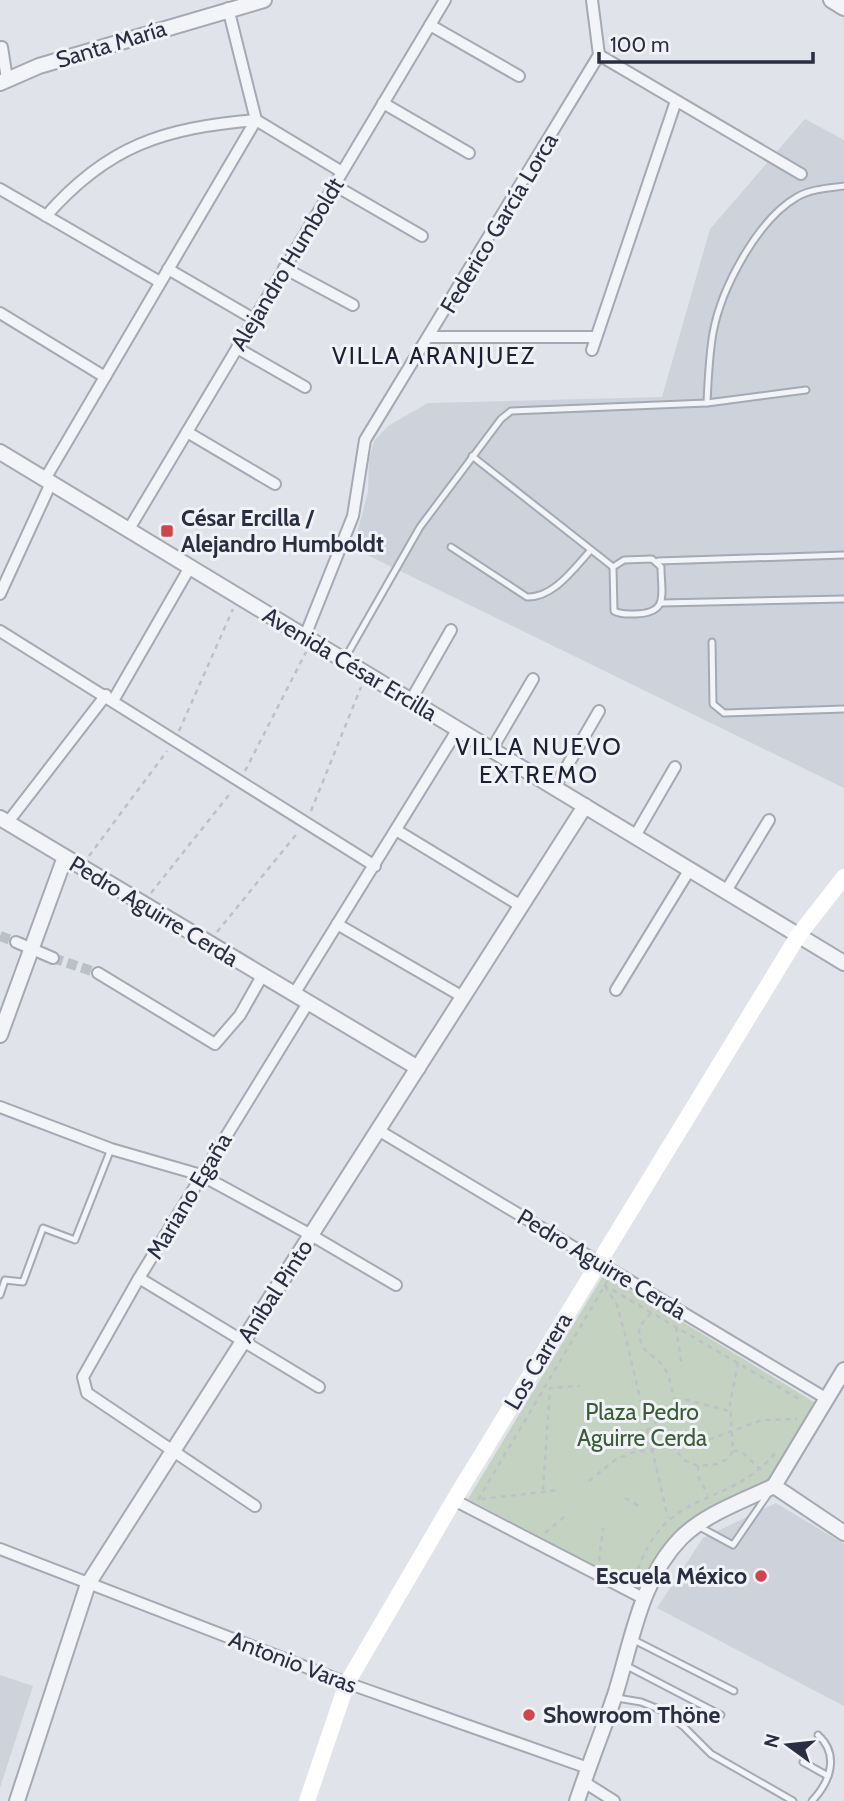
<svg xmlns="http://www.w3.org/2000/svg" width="844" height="1801" viewBox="0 0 844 1801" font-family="Cabin,sans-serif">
  <rect width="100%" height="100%" fill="#e0e3e9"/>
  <!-- built -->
  <g fill="#ced2db">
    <path d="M805,119L844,140V788L353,548L368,492L369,460L374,441L388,426L428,403L662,397L710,229Z"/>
    <path d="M776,1503L844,1544V1706L657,1608L703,1538Z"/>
    <path d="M0,1675L33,1686L0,1788Z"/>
  </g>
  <!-- green -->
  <path fill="#c4d3c1" d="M604,1274L819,1405L771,1481L711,1510L642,1590L468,1499Z"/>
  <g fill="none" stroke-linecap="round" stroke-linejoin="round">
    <!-- minor-tunnel -->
    <g stroke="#bbbfc7" stroke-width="10" stroke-dasharray="10 5" stroke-linecap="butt">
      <path d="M0,936L16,942"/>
      <path d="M53,958L98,973"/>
    </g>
    <defs>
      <g id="service">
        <path d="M707,403C708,380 709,356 713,333C721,289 757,220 797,197C810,189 829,188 844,186"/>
        <path d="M472,456L613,567"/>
        <path d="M451,547L527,597C554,598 574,568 591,550"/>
        <path d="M652,559L661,567C661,594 670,613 635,614C628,614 621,615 614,611L613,567L624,560Z"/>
        <path d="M658,561L844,555"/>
        <path d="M662,603L844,599"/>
        <path d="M712,642L713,704L724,713L844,709"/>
        <path d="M344,660L420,527L501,419L511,411L707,403L806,390"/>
        <path d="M0,1295L5,1280L23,1282L43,1228L75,1240L111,1149"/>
        <path d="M698,1526L733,1545L768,1494"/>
        <path d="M634,1640L734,1691"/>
        <path d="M625,1665L721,1715"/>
        <path d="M617,1698L641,1702L661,1710L684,1727L711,1754L793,1801"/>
        <path d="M803,1762L828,1776"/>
        <path d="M812,1801C830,1782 840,1755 818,1735"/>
      </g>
      <g id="minor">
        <path d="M228,8L256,120L342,172"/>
        <path d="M430,25L519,76"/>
        <path d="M2,47L7,79"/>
        <path d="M599,55L801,174"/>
        <path d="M383,103L469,153"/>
        <path d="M334,185L422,236"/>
        <path d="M0,189L160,282"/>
        <path d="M46,216C108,145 164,128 256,120"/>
        <path d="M284,268L353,305"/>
        <path d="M168,269L252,318"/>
        <path d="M0,313L105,377"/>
        <path d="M431,337H596"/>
        <path d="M237,348L305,387"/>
        <path d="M592,350L676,101"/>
        <path d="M187,432L275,484"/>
        <path d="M45,479L256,120"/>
        <path d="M129,529L445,0"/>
        <path d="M0,594L51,483"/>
        <path d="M0,631L375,866"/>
        <path d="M305,636L353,516L365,440L599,55L592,0"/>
        <path d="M114,699L190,567"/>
        <path d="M411,700L451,630"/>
        <path d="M492,749L533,679"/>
        <path d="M555,787L599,711"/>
        <path d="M8,822L106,695"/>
        <path d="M396,830L521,906"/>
        <path d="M635,836L675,767"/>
        <path d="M726,891L769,820"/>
        <path d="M337,924L463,997"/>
        <path d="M16,942L53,958"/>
        <path d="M98,973L215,1044L240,1015L262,976"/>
        <path d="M616,990L690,869"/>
        <path d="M294,994L458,729"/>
        <path d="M0,1107L111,1149L201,1175L311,1235L396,1285"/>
        <path d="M378,1130L827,1399"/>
        <path d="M139,1278L319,1387"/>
        <path d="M454,1500L643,1598"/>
        <path d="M255,1506L87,1393L83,1377L139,1278L308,1003"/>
        <path d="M0,1549L347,1683L588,1768"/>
        <path d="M584,1782L614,1801"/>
      </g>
      <g id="tertiary">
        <path d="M831,0L844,8"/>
        <path d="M0,83L39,66L264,0"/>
        <path d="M0,452L844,963"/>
        <path d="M0,818L418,1068"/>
        <path d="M0,1035L65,857"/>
        <path d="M774,1486L844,1370"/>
        <path d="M774,1486L844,1533"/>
        <path d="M17,1801L88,1584L585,806"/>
        <path d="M577,1801C589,1765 603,1730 615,1695C632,1642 640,1580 681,1538C705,1514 743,1501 774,1486"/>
      </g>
    </defs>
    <!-- service casing -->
    <use href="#service" stroke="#a5a9b3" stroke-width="9"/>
    <!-- minor casing -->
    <use href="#minor" stroke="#a5a9b3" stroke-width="14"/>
    <!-- tertiary casing -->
    <use href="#tertiary" stroke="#a5a9b3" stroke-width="18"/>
    <!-- path -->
    <g stroke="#bec1c8" stroke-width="2.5" stroke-dasharray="5 5" stroke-linecap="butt">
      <path d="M179,731L233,609"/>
      <path d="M245,771L306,652"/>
      <path d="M311,811L361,687"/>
      <path d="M89,856L167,751"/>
      <path d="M151,893L232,791"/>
      <path d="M217,932L299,831"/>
      <path d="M604,1285L801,1400"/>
      <path d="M605,1286L617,1305L625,1334L668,1518"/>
      <path d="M651,1313L639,1327C639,1357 653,1350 665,1369C671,1378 671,1392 676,1402"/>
      <path d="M676,1327L682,1367"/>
      <path d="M647,1431L676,1402L687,1400L729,1411"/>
      <path d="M671,1445L684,1460L698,1466L717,1464L729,1458L733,1450L730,1403L738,1363"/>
      <path d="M733,1450L743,1453L761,1470"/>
      <path d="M698,1466L699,1478L708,1495"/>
      <path d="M589,1481L615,1460L631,1453L708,1440L762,1420L797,1419"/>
      <path d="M543,1490L550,1388L580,1386"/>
      <path d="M625,1498L641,1507"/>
      <path d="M481,1499L560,1490"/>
      <path d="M478,1500L608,1280"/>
      <path d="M545,1533L564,1517"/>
      <path d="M599,1561L603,1528"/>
      <path d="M635,1579C663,1483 726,1513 777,1451"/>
    </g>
    <!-- service -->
    <use href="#service" stroke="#f3f4f7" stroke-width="5"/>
    <!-- minor -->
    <use href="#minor" stroke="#f3f4f7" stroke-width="10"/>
    <!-- tertiary -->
    <use href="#tertiary" stroke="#f3f4f7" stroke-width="14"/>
    <!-- secondary -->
    <path stroke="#fff" stroke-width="16" d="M307,1801L347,1683L454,1500L798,936L844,877"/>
  </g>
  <!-- markers -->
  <g fill="#cf444d" stroke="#f0f2f7" stroke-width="2.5">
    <rect x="160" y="524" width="14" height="14" rx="3.5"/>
    <circle cx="761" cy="1576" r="7"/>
    <circle cx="529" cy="1715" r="7"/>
  </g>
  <g text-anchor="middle" stroke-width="6" stroke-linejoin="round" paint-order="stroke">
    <!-- street labels -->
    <g font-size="23" fill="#292f41" stroke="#f0f2f7">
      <text transform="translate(111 44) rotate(-17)" y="8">Santa María</text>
      <text transform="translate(499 223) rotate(-59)" y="8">Federico García Lorca</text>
      <text transform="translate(287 264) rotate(-59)" y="8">Alejandro Humboldt</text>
      <text transform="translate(350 664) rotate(31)" y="8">Avenida César Ercilla</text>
      <text transform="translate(154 911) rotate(31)" y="8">Pedro Aguirre Cerda</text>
      <text transform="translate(189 1196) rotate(-59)" y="8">Mariano Egaña</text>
      <text transform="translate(602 1264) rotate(31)" y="8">Pedro Aguirre Cerda</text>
      <text transform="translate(275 1291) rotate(-57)" y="8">Aníbal Pinto</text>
      <text transform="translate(538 1361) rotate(-59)" y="8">Los Carrera</text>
      <text transform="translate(293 1662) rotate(21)" y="8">Antonio Varas</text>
    </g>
    <!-- poi labels -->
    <g font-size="23" font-weight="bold" fill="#292f41" stroke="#f0f2f7" text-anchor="start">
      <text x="181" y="526">César Ercilla /<tspan x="181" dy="26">Alejandro Humboldt</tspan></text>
      <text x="747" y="1584" text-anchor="end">Escuela México</text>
      <text x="543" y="1723">Showroom Thöne</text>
    </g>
    <!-- park labels -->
    <g font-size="23" fill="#3a5d36" stroke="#f0f2f7">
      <text x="642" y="1420">Plaza Pedro<tspan x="642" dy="26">Aguirre Cerda</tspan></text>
    </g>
    <!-- neighbourhood labels -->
    <g font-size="24" letter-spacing="2" fill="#1b2032" stroke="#f0f2f7">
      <text x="434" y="364">VILLA ARANJUEZ</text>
      <text x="539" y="755">VILLA NUEVO<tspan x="539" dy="28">EXTREMO</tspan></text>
    </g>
  </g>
  <!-- north arrow -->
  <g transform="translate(788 1745) rotate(285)" stroke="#f0f2f7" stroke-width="5" paint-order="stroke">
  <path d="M0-5L12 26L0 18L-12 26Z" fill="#292f41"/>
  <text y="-10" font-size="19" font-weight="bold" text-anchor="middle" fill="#292f41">N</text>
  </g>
  <!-- scale -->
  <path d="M599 52v10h214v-10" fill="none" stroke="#292f41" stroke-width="3.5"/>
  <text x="610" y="52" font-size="21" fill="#292f41" stroke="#f0f2f7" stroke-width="5" paint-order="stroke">100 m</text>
</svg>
